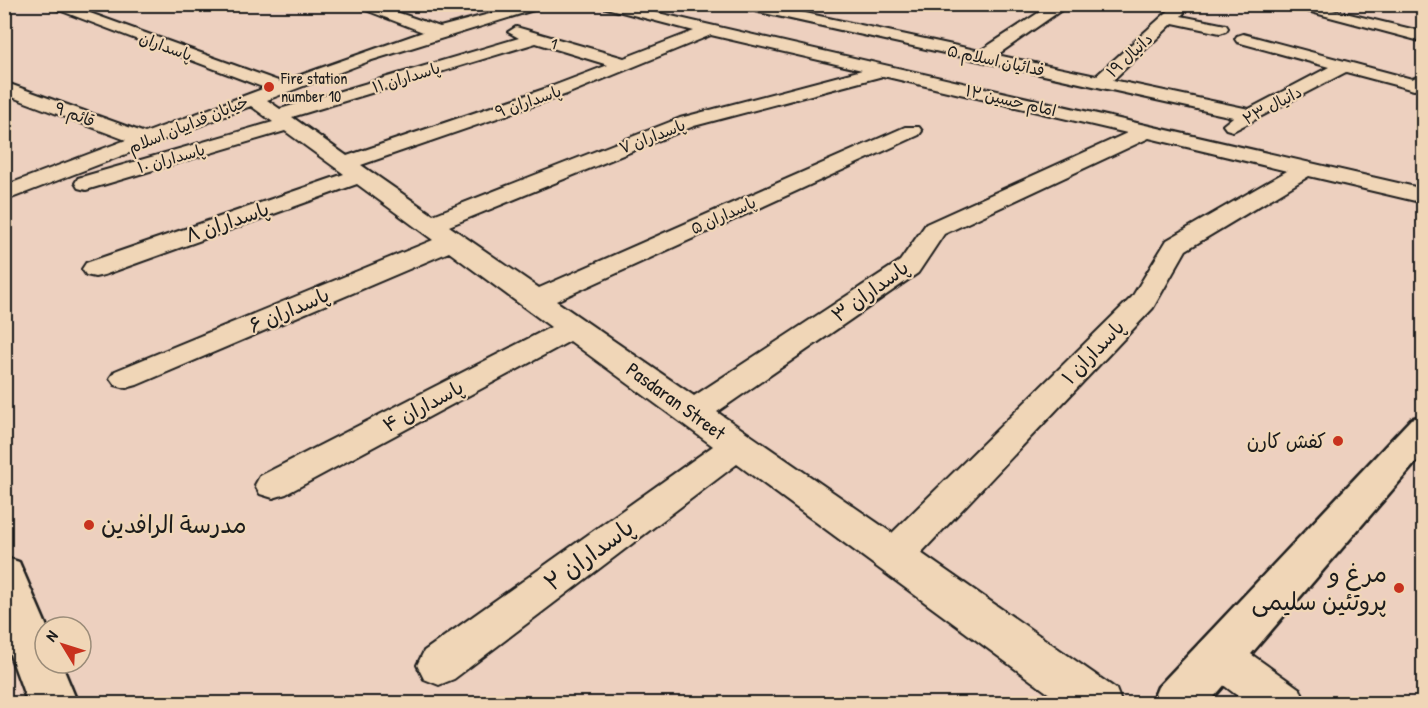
<svg xmlns="http://www.w3.org/2000/svg" width="1428" height="708" viewBox="0 0 1428 708" font-family="'Patrick Hand','Playpen Sans Arabic',sans-serif">
  <rect width="100%" height="100%" fill="#edd0bf"/>
  <filter id="ink" filterUnits="userSpaceOnUse"><feTurbulence type="fractalNoise" baseFrequency=".0167" numOctaves="2"/><feDisplacementMap in="SourceGraphic" scale="12" xChannelSelector="R" yChannelSelector="G"/><feConvolveMatrix kernelMatrix="1 2 1 2 8 2 1 2 1" color-interpolation-filters="sRGB"/></filter>
  <g filter="url(#ink)">
    <g fill="none" stroke-linecap="round" stroke-linejoin="round">
      <defs>
        <g id="street">
          <path d="M43,4H65L281,82L423,32L350,4H373L440,27L527,4H553L372,60L267,100L280,109L519,38L508,32L516,27L624,58L694,31L591,4H619L1424,189V203L1309,176L1186,250L1153,308L921,553L1116,689L1122,704H1063L737,464L454,679L439,685L424,679L417,665L424,651L713,446L570,341L286,494L273,498L260,494L255,485L260,476L551,327L449,252L137,385L126,388L115,385L110,378L115,371L433,240L357,184L104,275L95,277L86,275L82,269L86,263L344,174L285,131L86,190L78,188L75,183L78,178L273,122L251,106L4,201V186L126,140L4,94V82L145,133L265,88ZM711,35L862,70L680,118L433,215L361,165L567,94ZM536,43L608,65L553,86L347,156L292,117ZM883,76L1127,133L926,224L900,261L694,396L556,301L919,135L922,131L919,127H905L539,288L449,226L694,126ZM1149,138L1287,171L1167,240L1132,297L892,533L717,412L918,273L944,234Z"/>
          <path d="M734,4H764L980,51L1052,4H1070L997,55L1096,76L1176,4H1192L1181,16L1226,25L1228,28L1226,31L1220,33L1173,23L1113,80L1249,109L1329,67L1237,42L1235,39L1237,36L1243,34L1412,79L1424,74V87L1414,90L1346,72L1233,131L1226,129L1223,125L1233,117L741,8Z"/>
          <path d="M1281,4H1308L1424,32V42Z"/>
          <path d="M1219,636L1234,642L1300,689L1306,704H1248L1204,670L1197,656L1204,642Z"/>
        </g>
        <g id="secondary">
          <path d="M1424,415V453L1208,704H1151L1158,687L1411,419Z"/>
          <path d="M4,557L19,562L47,627L45,663H61L78,704H28L4,638Z"/>
        </g>
      </defs>
      <!-- street casing -->
      <use href="#street" stroke="#1c1c1c" stroke-width="4"/>
      <!-- secondary casing -->
      <use href="#secondary" stroke="#1c1c1c" stroke-width="5"/>
      <!-- street -->
      <use href="#street" fill="#f0d6b7" fill-rule="evenodd"/>
      <!-- secondary -->
      <use href="#secondary" fill="#f0d6b7" fill-rule="evenodd"/>
    </g>
  </g>
  <!-- markers -->
  <g fill="#c8321e" stroke="#f0d6b7" stroke-width="2">
    <circle cx="269" cy="87" r="6"/>
    <circle cx="1338" cy="441" r="6"/>
    <circle cx="89" cy="525" r="6"/>
    <circle cx="1399" cy="588" r="6"/>
  </g>
  <g text-anchor="middle" stroke-width="4.5" stroke-linejoin="round" paint-order="stroke">
    <!-- far-street labels -->
    <g font-size="16" fill="#1c1c1c" stroke="#f0d6b7">
      <text transform="translate(554 43) rotate(17)" y="6">1</text>
      <text transform="translate(166 46) rotate(20)" y="6">پاسداران</text>
      <text transform="translate(1129 55) rotate(-43)" y="6">دانیال ۱۹</text>
      <text transform="translate(996 60) rotate(12)" y="6">فدائیان اسلام ۵</text>
      <text transform="translate(406 77) rotate(-17)" y="6">پاسداران ۱۱</text>
      <text transform="translate(1011 100) rotate(13)" y="6">امام حسین ۱۲</text>
      <text transform="translate(528 101) rotate(-19)" y="6">پاسداران ۹</text>
      <text transform="translate(1272 105) rotate(-28)" y="6">دانیال ۲۳</text>
      <text transform="translate(75 114) rotate(21)" y="6">قائم ۹</text>
      <text transform="translate(188 124) rotate(-22)" y="6">خیابان فداییان اسلام</text>
      <text transform="translate(652 136) rotate(-21)" y="6">پاسداران ۷</text>
      <text transform="translate(171 158) rotate(-16)" y="6">پاسداران ۱۰</text>
      <text transform="translate(723 215) rotate(-24)" y="6">پاسداران ۵</text>
    </g>
    <!-- far-poi labels -->
    <g font-size="16" fill="#1c1c1c" stroke="#f0d6b7" text-anchor="start">
      <text x="281" y="84">Fire station<tspan x="281" dy="18">number 10</tspan></text>
    </g>
    <!-- street labels -->
    <g font-size="20" fill="#1c1c1c" stroke="#f0d6b7">
      <text transform="translate(227 222) rotate(-19)" y="7">پاسداران ۸</text>
      <text transform="translate(870 291) rotate(-36)" y="7">پاسداران ۳</text>
      <text transform="translate(289 310) rotate(-23)" y="7">پاسداران ۶</text>
      <text transform="translate(1093 352) rotate(-46)" y="7">پاسداران ۱</text>
      <text transform="translate(676 401) rotate(36)" y="7">Pasdaran Street</text>
      <text transform="translate(423 406) rotate(-28)" y="7">پاسداران ۴</text>
    </g>
    <!-- poi labels -->
    <g font-size="20" fill="#1c1c1c" stroke="#f0d6b7" text-anchor="end">
      <text x="1326" y="448">کفش کارن</text>
    </g>
    <!-- near-poi labels -->
    <g font-size="24" fill="#1c1c1c" stroke="#f0d6b7" text-anchor="start">
      <text x="101" y="533">مدرسة الرافدین</text>
      <text x="1387" y="582" text-anchor="end">مرغ و<tspan x="1387" dy="28">پروتئین سلیمی</tspan></text>
    </g>
    <!-- near-street labels -->
    <g font-size="24" fill="#1c1c1c" stroke="#f0d6b7">
      <text transform="translate(589 555) rotate(-36)" y="8">پاسداران ۲</text>
    </g>
  </g>
  <!-- margin -->
  <rect width="1428" height="708" fill="none" stroke="#f0d6b7" stroke-width="24"/>
  <rect x="12" y="12" width="1404" height="684" fill="none" stroke="#1c1c1c" stroke-width="2" filter="url(#ink)"/>
  <!-- north arrow -->
  <g transform="translate(63 645) rotate(308)"><circle r="28" fill="#f0d6b7" stroke="#9b8c79" stroke-width="1.5"/>
  <path d="M0-4.5L10 22L0 15L-10 22Z" fill="#c8321e"/>
  <text y="-9" font-size="16" font-weight="bold" text-anchor="middle" fill="#1c1c1c">N</text>
  </g>
</svg>
